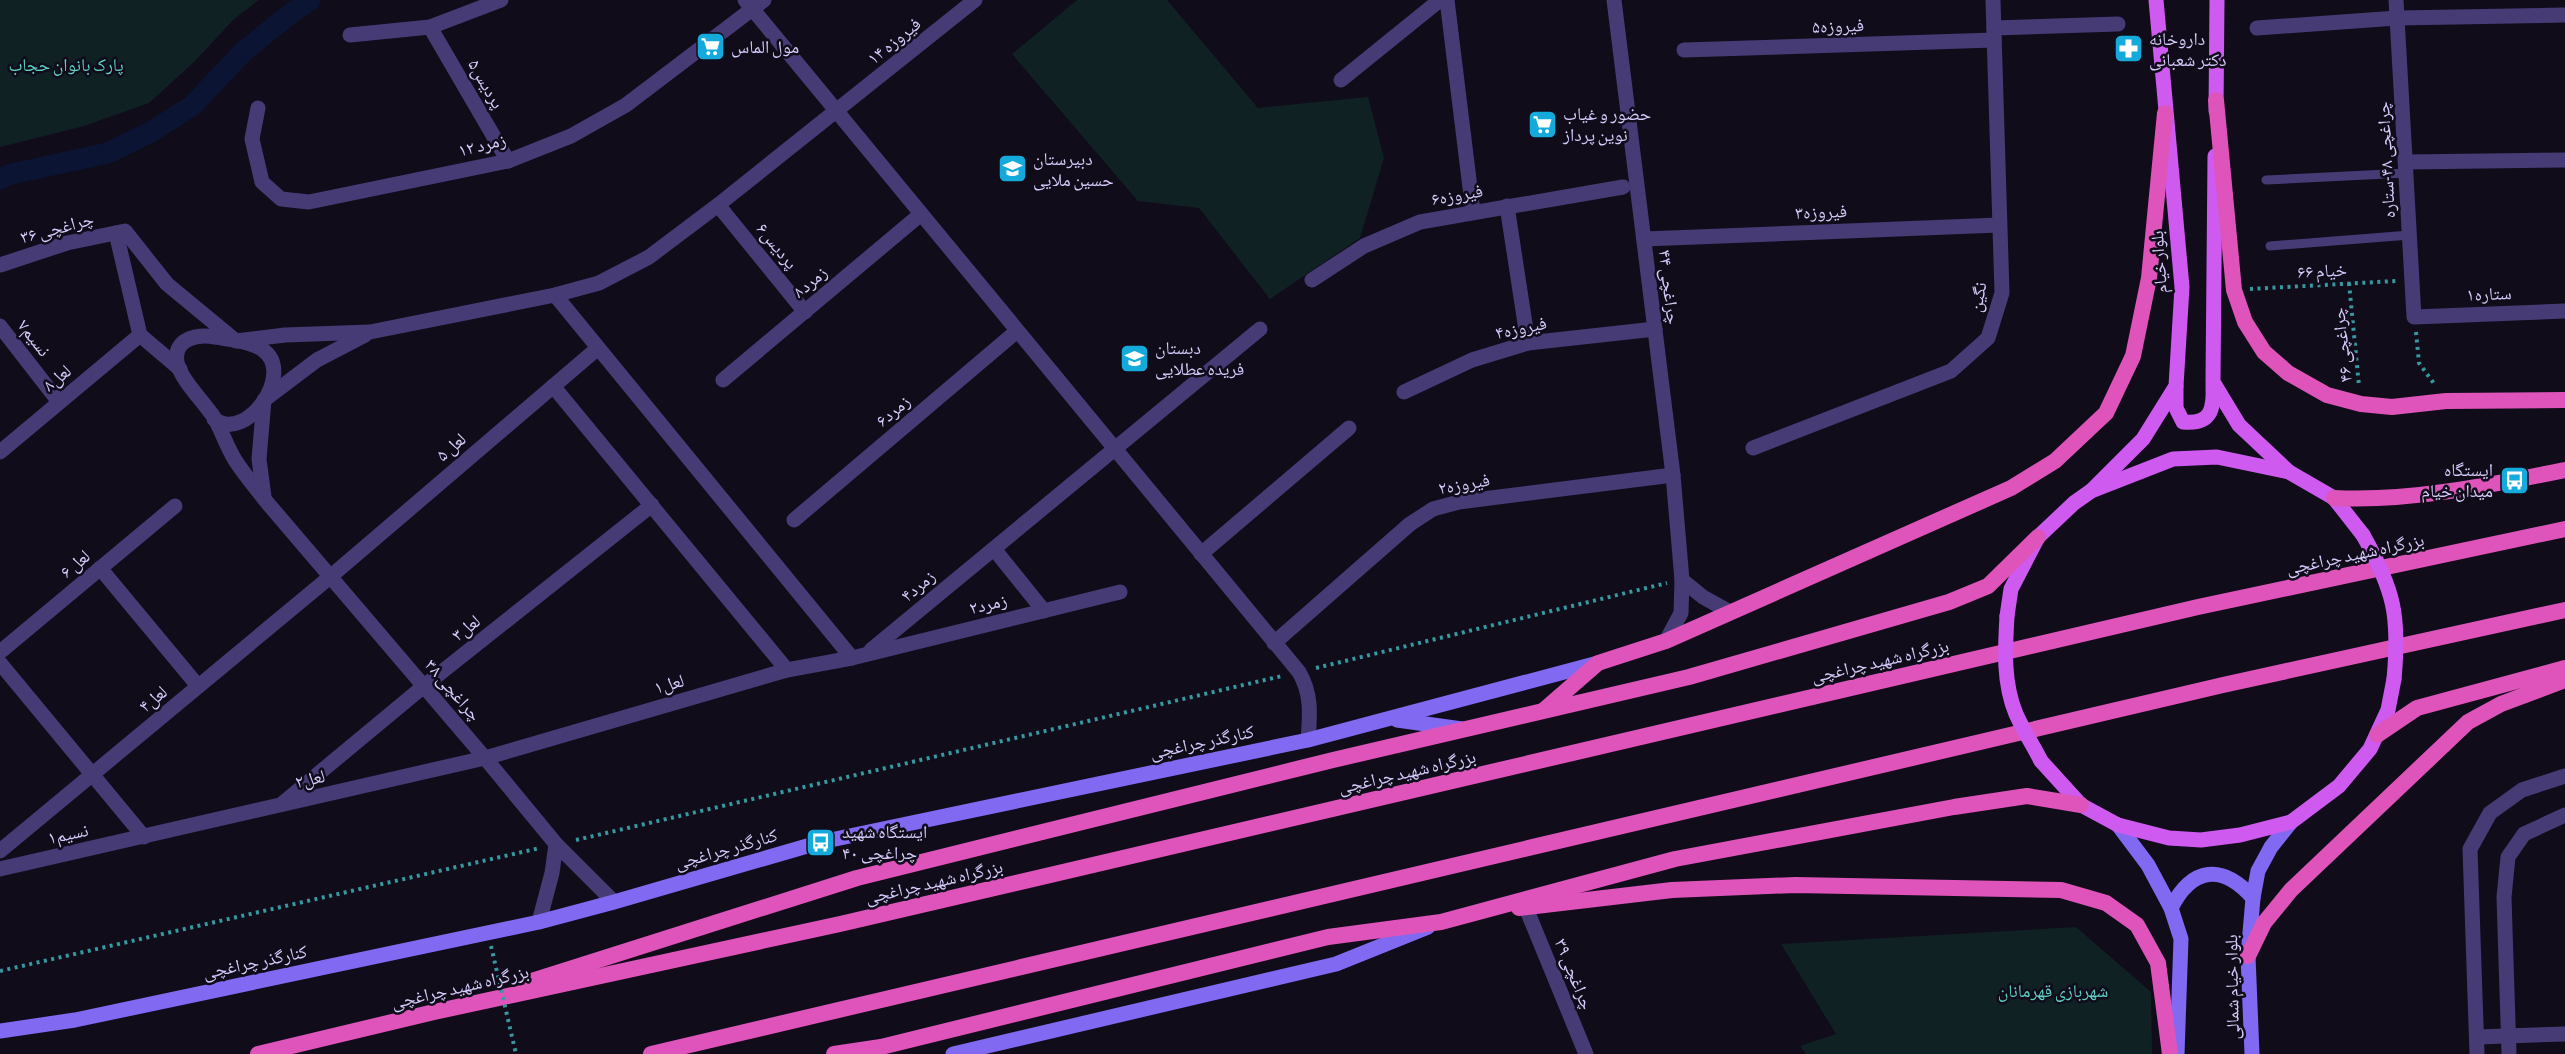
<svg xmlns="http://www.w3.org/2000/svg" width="2565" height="1054" viewBox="0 0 2565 1054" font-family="'Asap Condensed','Noto Naskh Arabic',sans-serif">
  <rect width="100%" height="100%" fill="#100c1a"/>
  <!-- green -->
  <g fill="#102123">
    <path d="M0,0H259L234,19L194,62L149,103L84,126L0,147Z"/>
    <path d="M1077,0H1167L1258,108L1368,97L1384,158L1360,238L1270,299L1199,208L1138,201L1012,54Z"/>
    <path d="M2076,927L2151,992L2152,1054H1806L1800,1046L1836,1034L1781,944Z"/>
  </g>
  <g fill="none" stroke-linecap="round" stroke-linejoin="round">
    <!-- canal -->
    <path stroke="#0c1433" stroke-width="21" d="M0,179L11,174L108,153L151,132L193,105L243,52L286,17L310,0"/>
    <!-- path -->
    <g stroke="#3698a1" stroke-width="4" stroke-dasharray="3 4.5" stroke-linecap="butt">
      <path d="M2349,283L2359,386"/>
      <path d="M2250,289L2396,281"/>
      <path d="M2416,332L2419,363L2435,385"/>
      <path d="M1316,668L1667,583"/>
      <path d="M576,840L1282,676"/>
      <path d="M0,971L540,848"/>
    </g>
    <!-- service -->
    <g stroke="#463b75" stroke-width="9">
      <path d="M2266,180L2407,173"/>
      <path d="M2270,246L2410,235"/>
    </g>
    <!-- minor -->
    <g stroke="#463b75" stroke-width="15">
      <path d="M745,0L1299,672C1312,694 1310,715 1308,740"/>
      <path d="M1447,0L1473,212"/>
      <path d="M1614,0L1673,475L1682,580L1681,613L1666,641"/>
      <path d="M2396,0L2414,317L2565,311"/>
      <path d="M430,27L508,161"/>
      <path d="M1994,28L2118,24"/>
      <path d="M2257,28L2397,18"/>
      <path d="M350,35L430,27L501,0"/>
      <path d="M1684,50L1994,40"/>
      <path d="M1341,80L1440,0"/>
      <path d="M258,108L252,139L262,182L281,199L309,202L508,161L571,136L626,105L764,0"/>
      <path d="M2406,162L2565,160"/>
      <path d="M718,205L805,312"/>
      <path d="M1507,206L1528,343"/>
      <path d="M116,233L140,335L180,369"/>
      <path d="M1644,239L1999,225"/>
      <path d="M0,265L67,243L125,231L167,284L236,341L285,335L370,332L555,295L599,283L649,257L718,205L975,0"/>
      <path d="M1312,280L1364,246L1420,222L1623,187"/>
      <path d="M555,295L852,658"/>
      <path d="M0,326L59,402"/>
      <path d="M723,380L921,214"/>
      <path d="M553,386L787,670"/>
      <path d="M1404,392L1472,360L1528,343L1655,329"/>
      <path d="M214,419C246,444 296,373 263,350C251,341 230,340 215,337C198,334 173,338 177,362C180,379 205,403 215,419C222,432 227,447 235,460C244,474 255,487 265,500L485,758L556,844L614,902"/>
      <path d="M1753,448L1951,371L1988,338L2002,293L1993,0"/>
      <path d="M0,452L140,335"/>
      <path d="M264,497L259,459L264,400L317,360L365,335"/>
      <path d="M794,520L1017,331"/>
      <path d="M994,549L1044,611"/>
      <path d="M1201,554L1349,428"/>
      <path d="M100,568L198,686"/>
      <path d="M1682,580L1703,597L1730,612"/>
      <path d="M1274,643L1410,524L1433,509L1459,502L1673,475"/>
      <path d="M871,650L1260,329"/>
      <path d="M0,652L175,506"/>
      <path d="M0,663L144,837"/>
      <path d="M283,803L424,686L652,505"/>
      <path d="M0,851L330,577L598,348"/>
      <path d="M0,869L485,758L787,670L852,658L1120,592"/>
      <path d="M1526,908L1586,1054"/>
      <path d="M539,922L552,873L556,844"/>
      <path d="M2477,1037L2565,1034"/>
      <path d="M2477,1054L2470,849L2490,813L2522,790L2565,776"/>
      <path d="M2509,1054L2504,897L2508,857L2524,834L2565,815"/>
    </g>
    <!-- tertiary -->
    <path stroke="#463b75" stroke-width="15" d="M2397,18L2565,15"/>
    <!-- secondary -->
    <g stroke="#8169f2" stroke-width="15">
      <path d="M1397,720L1462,729"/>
      <path d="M2118,825L2148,865L2171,908L2181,939L2177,1054"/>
      <path d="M2171,908C2192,867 2222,863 2253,898"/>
      <path d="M0,1031L75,1020L539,922L614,902L821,842L1308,740L1598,663"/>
      <path d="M953,1054L1336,964L1428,927"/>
      <path d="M2252,1054L2248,956L2253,898L2258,871L2271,847L2291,822"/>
    </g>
    <!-- primary -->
    <g stroke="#ce5af0" stroke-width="15">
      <path d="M2216,111L2217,0"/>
      <path d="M2215,156L2213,382L2239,425L2289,472"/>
      <path d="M2176,386V408L2183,422C2212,425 2214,408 2213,385"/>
      <path d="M2091,491L2143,439L2176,386L2182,287L2156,0"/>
      <path d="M2007,616L2011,589L2038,537L2074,503L2091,491L2173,459L2217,457L2289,472L2334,498L2363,535"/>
      <path d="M2041,761L2081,805L2118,825L2169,838L2201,840L2240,835L2291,822L2339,786L2370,749L2388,710L2394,679"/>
    </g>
    <!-- trunk -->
    <g stroke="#de54ba" stroke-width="16">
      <path d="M2216,100L2234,290L2245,322L2264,352L2288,373L2327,395L2361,404L2392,407L2446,401L2565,400"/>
      <path d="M2334,498C2409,502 2491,485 2565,470"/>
      <path d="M1544,710L1598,663L1666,641L2011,488L2055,461L2106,413L2133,356L2149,278L2165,113"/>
      <path d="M2377,735L2417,708L2565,668"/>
      <path d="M1519,908L1672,890L1795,885L2061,890L2106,903L2137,925L2158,963L2170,1054"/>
      <path d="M2248,956L2264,923L2291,890L2468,722L2501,704L2565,680"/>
      <path d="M532,981L857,878L1333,760L1689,677L1949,602L1988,586L2038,537"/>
      <path d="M258,1054L434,1012L840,924L2198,607L2565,529"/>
      <path d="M651,1054L2223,685L2565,610"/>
      <path d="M834,1054L881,1047L1328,937L1441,922L1675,859L1954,807L2027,796L2081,805"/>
    </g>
    <!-- path-bridge -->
    <path stroke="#3698a1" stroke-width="4" stroke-dasharray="3 4.5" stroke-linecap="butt" d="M491,946L516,1054"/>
    <!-- primary-bridge -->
    <g stroke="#ce5af0" stroke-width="15">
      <path d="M2363,535C2394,590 2400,616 2394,679"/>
      <path d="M2007,616C2005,649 2003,683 2016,714C2023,730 2033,745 2041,761"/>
    </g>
  </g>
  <!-- icons -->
  <defs>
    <symbol id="supermarket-square" viewBox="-11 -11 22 22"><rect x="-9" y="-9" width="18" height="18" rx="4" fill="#14abdc" stroke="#100c1a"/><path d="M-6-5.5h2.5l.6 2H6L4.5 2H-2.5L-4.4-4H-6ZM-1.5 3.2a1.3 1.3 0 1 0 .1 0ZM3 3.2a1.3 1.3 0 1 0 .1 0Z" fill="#fff"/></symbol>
    <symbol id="pharmacy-square" viewBox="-11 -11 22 22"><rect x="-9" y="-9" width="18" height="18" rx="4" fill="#14abdc" stroke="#100c1a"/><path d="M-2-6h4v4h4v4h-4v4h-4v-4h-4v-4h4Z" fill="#fff"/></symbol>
    <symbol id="school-square" viewBox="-11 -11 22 22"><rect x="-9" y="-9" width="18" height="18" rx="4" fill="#14abdc" stroke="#100c1a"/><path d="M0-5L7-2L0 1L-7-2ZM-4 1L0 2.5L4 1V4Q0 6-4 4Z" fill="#fff"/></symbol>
    <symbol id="bus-square" viewBox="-11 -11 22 22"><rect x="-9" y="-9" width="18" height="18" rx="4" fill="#14abdc" stroke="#100c1a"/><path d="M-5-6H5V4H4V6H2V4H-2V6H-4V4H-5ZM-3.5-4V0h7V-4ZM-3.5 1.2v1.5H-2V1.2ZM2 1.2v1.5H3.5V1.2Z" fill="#fff"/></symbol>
  </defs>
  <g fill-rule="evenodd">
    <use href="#supermarket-square" x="694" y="30" width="33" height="33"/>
    <use href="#pharmacy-square" x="2112" y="32" width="33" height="33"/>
    <use href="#supermarket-square" x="1526" y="108" width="33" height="33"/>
    <use href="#school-square" x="996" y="152" width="33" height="33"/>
    <use href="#school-square" x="1118" y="342" width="33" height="33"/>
    <use href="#bus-square" x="2498" y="464" width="33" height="33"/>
    <use href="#bus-square" x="804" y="826" width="33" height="33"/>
  </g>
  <g text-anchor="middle" stroke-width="5" stroke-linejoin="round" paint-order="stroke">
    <!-- street labels -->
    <g font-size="18" fill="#d6cafa" stroke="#100c1a">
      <text transform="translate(1838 26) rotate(-2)" y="6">فیروزه۵</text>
      <text transform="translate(894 41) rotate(-39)" y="6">فیروزه ۱۴</text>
      <text transform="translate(486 84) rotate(60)" y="6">پردیس۵</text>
      <text transform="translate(482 145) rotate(-14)" y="6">زمرد ۱۲</text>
      <text transform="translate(2386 160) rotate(-93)" y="6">چراغچی ۴۸-ستاره</text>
      <text transform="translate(1457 195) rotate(-10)" y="6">فیروزه۶</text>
      <text transform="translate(1821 212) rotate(-2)" y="6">فیروزه۳</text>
      <text transform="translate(57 228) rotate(-15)" y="6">چراغچی ۳۶</text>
      <text transform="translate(777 246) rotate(51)" y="6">پردیس۶</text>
      <text transform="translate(2159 262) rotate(-94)" y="6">بلوار خیام</text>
      <text transform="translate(2322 271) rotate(-3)" y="6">خیام ۶۶</text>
      <text transform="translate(810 282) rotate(-40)" y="6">زمرد۸</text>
      <text transform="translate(1669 287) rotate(83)" y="6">چراغچی ۴۴</text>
      <text transform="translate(2489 294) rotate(-2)" y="6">ستاره۱</text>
      <text transform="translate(1978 297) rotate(-79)" y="6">نگین</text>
      <text transform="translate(1521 328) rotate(-12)" y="6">فیروزه۴</text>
      <text transform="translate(34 338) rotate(52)" y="6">نسیم۷</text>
      <text transform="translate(2342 345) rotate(-96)" y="6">چراغچی ۴۶</text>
      <text transform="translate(57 378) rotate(-40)" y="6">لعل۸</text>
      <text transform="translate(893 411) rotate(-40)" y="6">زمرد۶</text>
      <text transform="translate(451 447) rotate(-41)" y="6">لعل ۵</text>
      <text transform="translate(1464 484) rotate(-10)" y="6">فیروزه۲</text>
      <text transform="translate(2355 554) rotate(-12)" y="6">بزرگراه شهید چراغچی</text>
      <text transform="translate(75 564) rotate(-40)" y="6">لعل ۶</text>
      <text transform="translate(918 586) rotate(-40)" y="6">زمرد۴</text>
      <text transform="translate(988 604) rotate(-14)" y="6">زمرد۲</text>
      <text transform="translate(466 628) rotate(-38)" y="6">لعل۳</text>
      <text transform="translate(1880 661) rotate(-13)" y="6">بزرگراه شهید چراغچی</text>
      <text transform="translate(669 684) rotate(-16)" y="6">لعل۱</text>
      <text transform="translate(453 690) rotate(49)" y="6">چراغچی ۳۸</text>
      <text transform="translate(153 699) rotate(-40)" y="6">لعل۴</text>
      <text transform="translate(1202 742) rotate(-12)" y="6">کنارگذر چراغچی</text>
      <text transform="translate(1407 772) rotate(-13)" y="6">بزرگراه شهید چراغچی</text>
      <text transform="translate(310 779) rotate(-13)" y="6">لعل۲</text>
      <text transform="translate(68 834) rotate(-12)" y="6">نسیم۱</text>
      <text transform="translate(726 849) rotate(-16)" y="6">کنارگذر چراغچی</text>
      <text transform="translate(934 882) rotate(-13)" y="6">بزرگراه شهید چراغچی</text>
      <text transform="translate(255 962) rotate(-12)" y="6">کنارگذر چراغچی</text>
      <text transform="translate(1574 974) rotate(68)" y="6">چراغچی ۳۹</text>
      <text transform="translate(460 987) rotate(-13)" y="6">بزرگراه شهید چراغچی</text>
      <text transform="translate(2232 987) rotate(-91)" y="6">بلوار خیام شمالی</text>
    </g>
    <!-- poi labels -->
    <g font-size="18" fill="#d6cafa" stroke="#100c1a" text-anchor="start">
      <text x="2149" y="45">داروخانه<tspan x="2149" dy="21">دکتر شعبانی</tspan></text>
      <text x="731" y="53">مول الماس</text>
      <text x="1563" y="120">حضور و غیاب<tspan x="1563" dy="21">نوین پرداز</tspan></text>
      <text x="1033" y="165">دبیرستان<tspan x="1033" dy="21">حسین ملایی</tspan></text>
      <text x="1155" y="354">دبستان<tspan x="1155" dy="21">فریده عطلایی</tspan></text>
      <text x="2493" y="476" text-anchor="end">ایستگاه<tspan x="2493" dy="21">میدان خیام</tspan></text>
      <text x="842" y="838">ایستگاه شهید<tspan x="842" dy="21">چراغچی ۴۰</tspan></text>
    </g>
    <!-- park labels -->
    <g font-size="18" fill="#5ed2c6" stroke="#100c1a">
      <text x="66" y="71">پارک بانوان حجاب</text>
      <text x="2053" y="997">شهربازی قهرمانان</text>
    </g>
  </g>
</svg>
